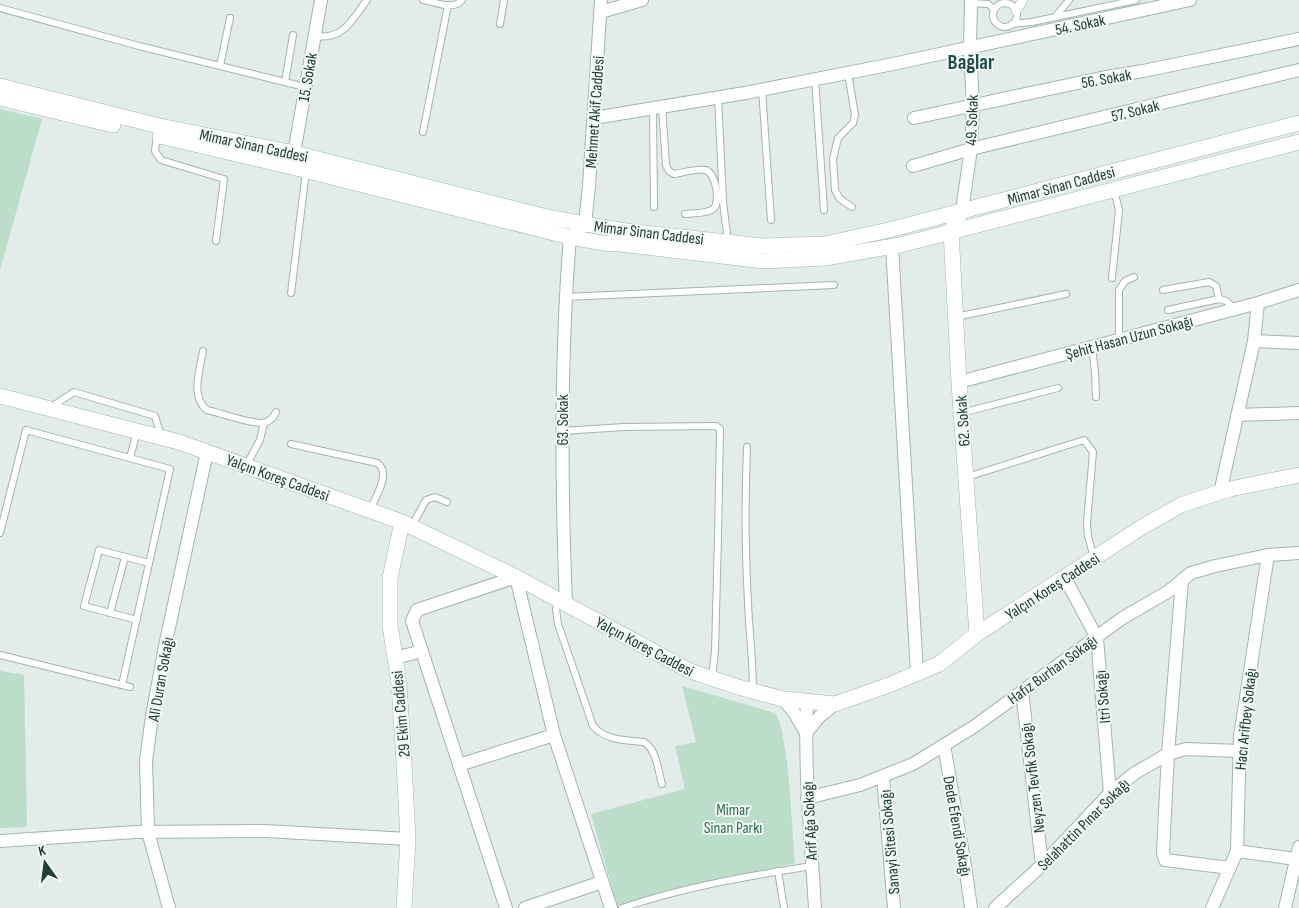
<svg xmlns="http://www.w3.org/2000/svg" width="1299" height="908" viewBox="0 0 1299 908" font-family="'Sofia Sans Condensed',sans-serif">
  <rect width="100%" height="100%" fill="#e2ece9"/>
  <!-- green -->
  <g fill="#bbddc9">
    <path d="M0,109L42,119L0,270Z"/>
    <path d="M0,671L24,675L27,827L0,828Z"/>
    <path d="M682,686L775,713C789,731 792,834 795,863L617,905L591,814L685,789L675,746L696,742Z"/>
  </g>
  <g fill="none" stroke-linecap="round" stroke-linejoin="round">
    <defs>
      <g id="service">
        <path d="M423,0C435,2 454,11 462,0"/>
        <path d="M971,3L988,4L994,9"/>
        <circle cx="1005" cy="15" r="12"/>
        <path d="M0,8L139,46L305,87"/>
        <path d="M1055,17L1069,0"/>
        <path d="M500,24L504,0"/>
        <path d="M1012,24L1032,22L1136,0"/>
        <path d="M314,36C344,40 351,21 367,0"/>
        <path d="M220,66L230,18"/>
        <path d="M848,73L855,115L853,123L838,138L833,159L835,190L840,199L852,207"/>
        <path d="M815,79L824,210"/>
        <path d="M285,82L293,35"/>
        <path d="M762,89L771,220"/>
        <path d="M718,97L723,202L728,242"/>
        <path d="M662,106L666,165L669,171L674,174C682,173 697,168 706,170C716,174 721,203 713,209C706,214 693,213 685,214"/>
        <path d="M653,108L654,207"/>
        <path d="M423,132L448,5"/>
        <path d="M157,135L155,151L161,160L224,179L216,241"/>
        <path d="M1112,278L1119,210L1114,190"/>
        <path d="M1163,290L1209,282L1216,286L1219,299"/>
        <path d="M291,293L306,171"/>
        <path d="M565,297L834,285"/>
        <path d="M1168,310L1219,299L1226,301L1235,309"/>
        <path d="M956,317L1066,294"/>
        <path d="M1119,340V290L1125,281L1134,277"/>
        <path d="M1092,347L1095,372L1096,397"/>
        <path d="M203,351C200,369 190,397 207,410C220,413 248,423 261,423C268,423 274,418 276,412"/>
        <path d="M51,407L74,392L155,416L161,436"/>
        <path d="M961,413L1058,388"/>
        <path d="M562,431L624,427L716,426L720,429L718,538L715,651L712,678"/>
        <path d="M291,444L377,463C392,472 375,498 370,510"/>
        <path d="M747,447C745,499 745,550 748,602C749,631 753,660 753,690"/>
        <path d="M130,458L137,431"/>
        <path d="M246,466L260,440L264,423"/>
        <path d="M967,477L1084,440L1093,452L1087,523L1088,536L1094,558"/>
        <path d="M412,526L426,500L435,497L447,502"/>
        <path d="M0,533L26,430L170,469L122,685"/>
        <path d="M558,601L556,609L558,624L593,726C606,741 626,740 644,742C657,750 658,771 662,784"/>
        <path d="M110,613L125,557"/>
        <path d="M137,620L84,606L99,550L149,563"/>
        <path d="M0,655L130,687"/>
        <path d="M778,871L784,908"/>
        <path d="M622,908C684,887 748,876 812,866"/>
      </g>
      <path id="pedestrian" d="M1016,11L1023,0"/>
      <g id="minor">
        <path d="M601,12L642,0"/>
        <path d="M594,118L745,93L893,64L1190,0"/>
        <path d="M914,118L1101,78L1143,71L1299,39"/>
        <path d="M294,153L321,0"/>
        <path d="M913,166L971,149L1299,70"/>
        <path d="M962,210L971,149L973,106L970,48L971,0"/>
        <path d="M892,246L917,673"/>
        <path d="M1254,341L1299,343"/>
        <path d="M959,382L1258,303L1299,290"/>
        <path d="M1237,415L1299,413"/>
        <path d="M1220,493L1254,341L1258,303"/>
        <path d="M1065,578L1097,638L1110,793"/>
        <path d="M1182,580L1168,754L1163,852L1165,860L1230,868"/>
        <path d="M566,604C561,481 560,359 570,237L585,224L589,186L601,0"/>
        <path d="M395,658L422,651"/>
        <path d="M1022,691L1042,865"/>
        <path d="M783,699L794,712L806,733"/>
        <path d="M807,702C804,771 811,839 815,908"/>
        <path d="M806,733L820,716L835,704"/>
        <path d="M944,745L966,872L971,908"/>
        <path d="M459,765L554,735"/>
        <path d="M883,776L894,908"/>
        <path d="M807,798L860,785L913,764L975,726L1121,619L1169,591L1191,573L1215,566L1268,555L1299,553"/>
        <path d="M0,841L136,832L265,831L408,839"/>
        <path d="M1237,851L1296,859"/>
        <path d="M169,908L148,832L146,761L152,716L165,646L207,452"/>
        <path d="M506,908L412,621L417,610L516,577L554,735L611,908"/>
        <path d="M525,908L602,882"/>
        <path d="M995,908L1042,865L1110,793L1135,773L1168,754L1186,749L1239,751"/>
        <path d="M1212,908L1237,851L1240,736L1268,555"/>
        <path d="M1285,908L1299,847"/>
      </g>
      <g id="tertiary">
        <path d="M962,210L951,231L959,382L977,634"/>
        <path d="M0,396L179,442L402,522L516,577L690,671L738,687L783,699L835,704L889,685L939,664L977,634L1142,527L1181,505L1230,489L1299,475"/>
        <path d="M402,522L390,578V625L399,684L404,763L408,839L404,908"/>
      </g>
      <g id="secondary">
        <path d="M0,86L155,125L294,153L543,216L585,224L626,231L762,246L825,244L889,230L1299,123"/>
        <path d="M0,98L113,125"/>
        <path d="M160,136L292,167L570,237L602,243L621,244L764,261L825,258L900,245L1299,142"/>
      </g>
    </defs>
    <!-- service casing -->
    <use href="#service" stroke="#a5b4b1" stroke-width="8"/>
    <!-- pedestrian casing -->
    <use href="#pedestrian" stroke="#a5b4b1" stroke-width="10"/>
    <!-- minor casing -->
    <use href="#minor" stroke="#a5b4b1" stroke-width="14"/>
    <!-- tertiary casing -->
    <use href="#tertiary" stroke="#a5b4b1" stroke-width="16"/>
    <!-- secondary casing -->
    <use href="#secondary" stroke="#a0b7b3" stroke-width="16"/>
    <!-- service -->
    <use href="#service" stroke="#fff" stroke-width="6"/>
    <!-- pedestrian -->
    <use href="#pedestrian" stroke="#fff" stroke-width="9"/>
    <!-- minor -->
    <use href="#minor" stroke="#fff" stroke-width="12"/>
    <!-- tertiary -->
    <use href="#tertiary" stroke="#fff" stroke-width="15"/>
    <!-- secondary -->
    <use href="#secondary" stroke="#fff" stroke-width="15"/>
  </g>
  <g text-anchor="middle" stroke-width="4" stroke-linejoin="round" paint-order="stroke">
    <!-- street labels -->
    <g font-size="16" fill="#223d39" stroke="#f2f8f6">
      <text transform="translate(1080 24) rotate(-12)" y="6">54. Sokak</text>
      <text transform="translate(307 77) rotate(-80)" y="6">15. Sokak</text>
      <text transform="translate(1106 78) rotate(-10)" y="6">56. Sokak</text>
      <text transform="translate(1135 110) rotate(-14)" y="6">57. Sokak</text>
      <text transform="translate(594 112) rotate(-86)" y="6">Mehmet Akif Caddesi</text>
      <text transform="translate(971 120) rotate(-88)" y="6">49. Sokak</text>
      <text transform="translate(254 145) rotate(12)" y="6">Mimar Sinan Caddesi</text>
      <text transform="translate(1061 185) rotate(-15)" y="6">Mimar Sinan Caddesi</text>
      <text transform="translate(649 232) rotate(7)" y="6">Mimar Sinan Caddesi</text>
      <text transform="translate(1129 337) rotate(-15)" y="6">Şehit Hasan Uzun Sokağı</text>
      <text transform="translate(562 420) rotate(-90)" y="6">63. Sokak</text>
      <text transform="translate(962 421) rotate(-94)" y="6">62. Sokak</text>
      <text transform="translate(278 477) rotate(20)" y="6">Yalçın Koreş Caddesi</text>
      <text transform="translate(1052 586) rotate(-33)" y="6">Yalçın Koreş Caddesi</text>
      <text transform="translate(645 646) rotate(28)" y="6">Yalçın Koreş Caddesi</text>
      <text transform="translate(1052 669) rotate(-36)" y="6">Hafız Burhan Sokağı</text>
      <text transform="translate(160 679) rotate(-80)" y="6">Ali Duran Sokağı</text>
      <text transform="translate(1102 697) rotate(-95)" y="6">Itri Sokağı</text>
      <text transform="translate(400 714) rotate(-95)" y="6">29 Ekim Caddesi</text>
      <text transform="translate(1245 719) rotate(-84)" y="6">Hacı Arifbey Sokağı</text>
      <text transform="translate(1032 778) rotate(-97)" y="6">Neyzen Tevfik Sokağı</text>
      <text transform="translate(809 821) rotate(-93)" y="6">Arif Ağa Sokağı</text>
      <text transform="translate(1083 824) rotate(-45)" y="6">Selahattin Pınar Sokağı</text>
      <text transform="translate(958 826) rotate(80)" y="6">Dede Efendi Sokağı</text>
      <text transform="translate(889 842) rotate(-95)" y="6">Sanayi Sitesi Sokağı</text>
    </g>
    <!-- park labels -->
    <g font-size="16" fill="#2c7353" stroke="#f2f8f6">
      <text x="733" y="815">Mimar<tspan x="733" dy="18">Sinan Parkı</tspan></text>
    </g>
    <!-- district labels -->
    <g font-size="21" font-weight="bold" fill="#1e4e4a" stroke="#f2f8f6">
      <text x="971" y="69">Bağlar</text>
    </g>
  </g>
  <!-- north arrow -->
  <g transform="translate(45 863) rotate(346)" stroke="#f2f8f6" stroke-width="4" paint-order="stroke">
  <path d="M0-4L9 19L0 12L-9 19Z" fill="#223d39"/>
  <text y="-8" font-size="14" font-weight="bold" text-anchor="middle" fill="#223d39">K</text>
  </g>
</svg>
